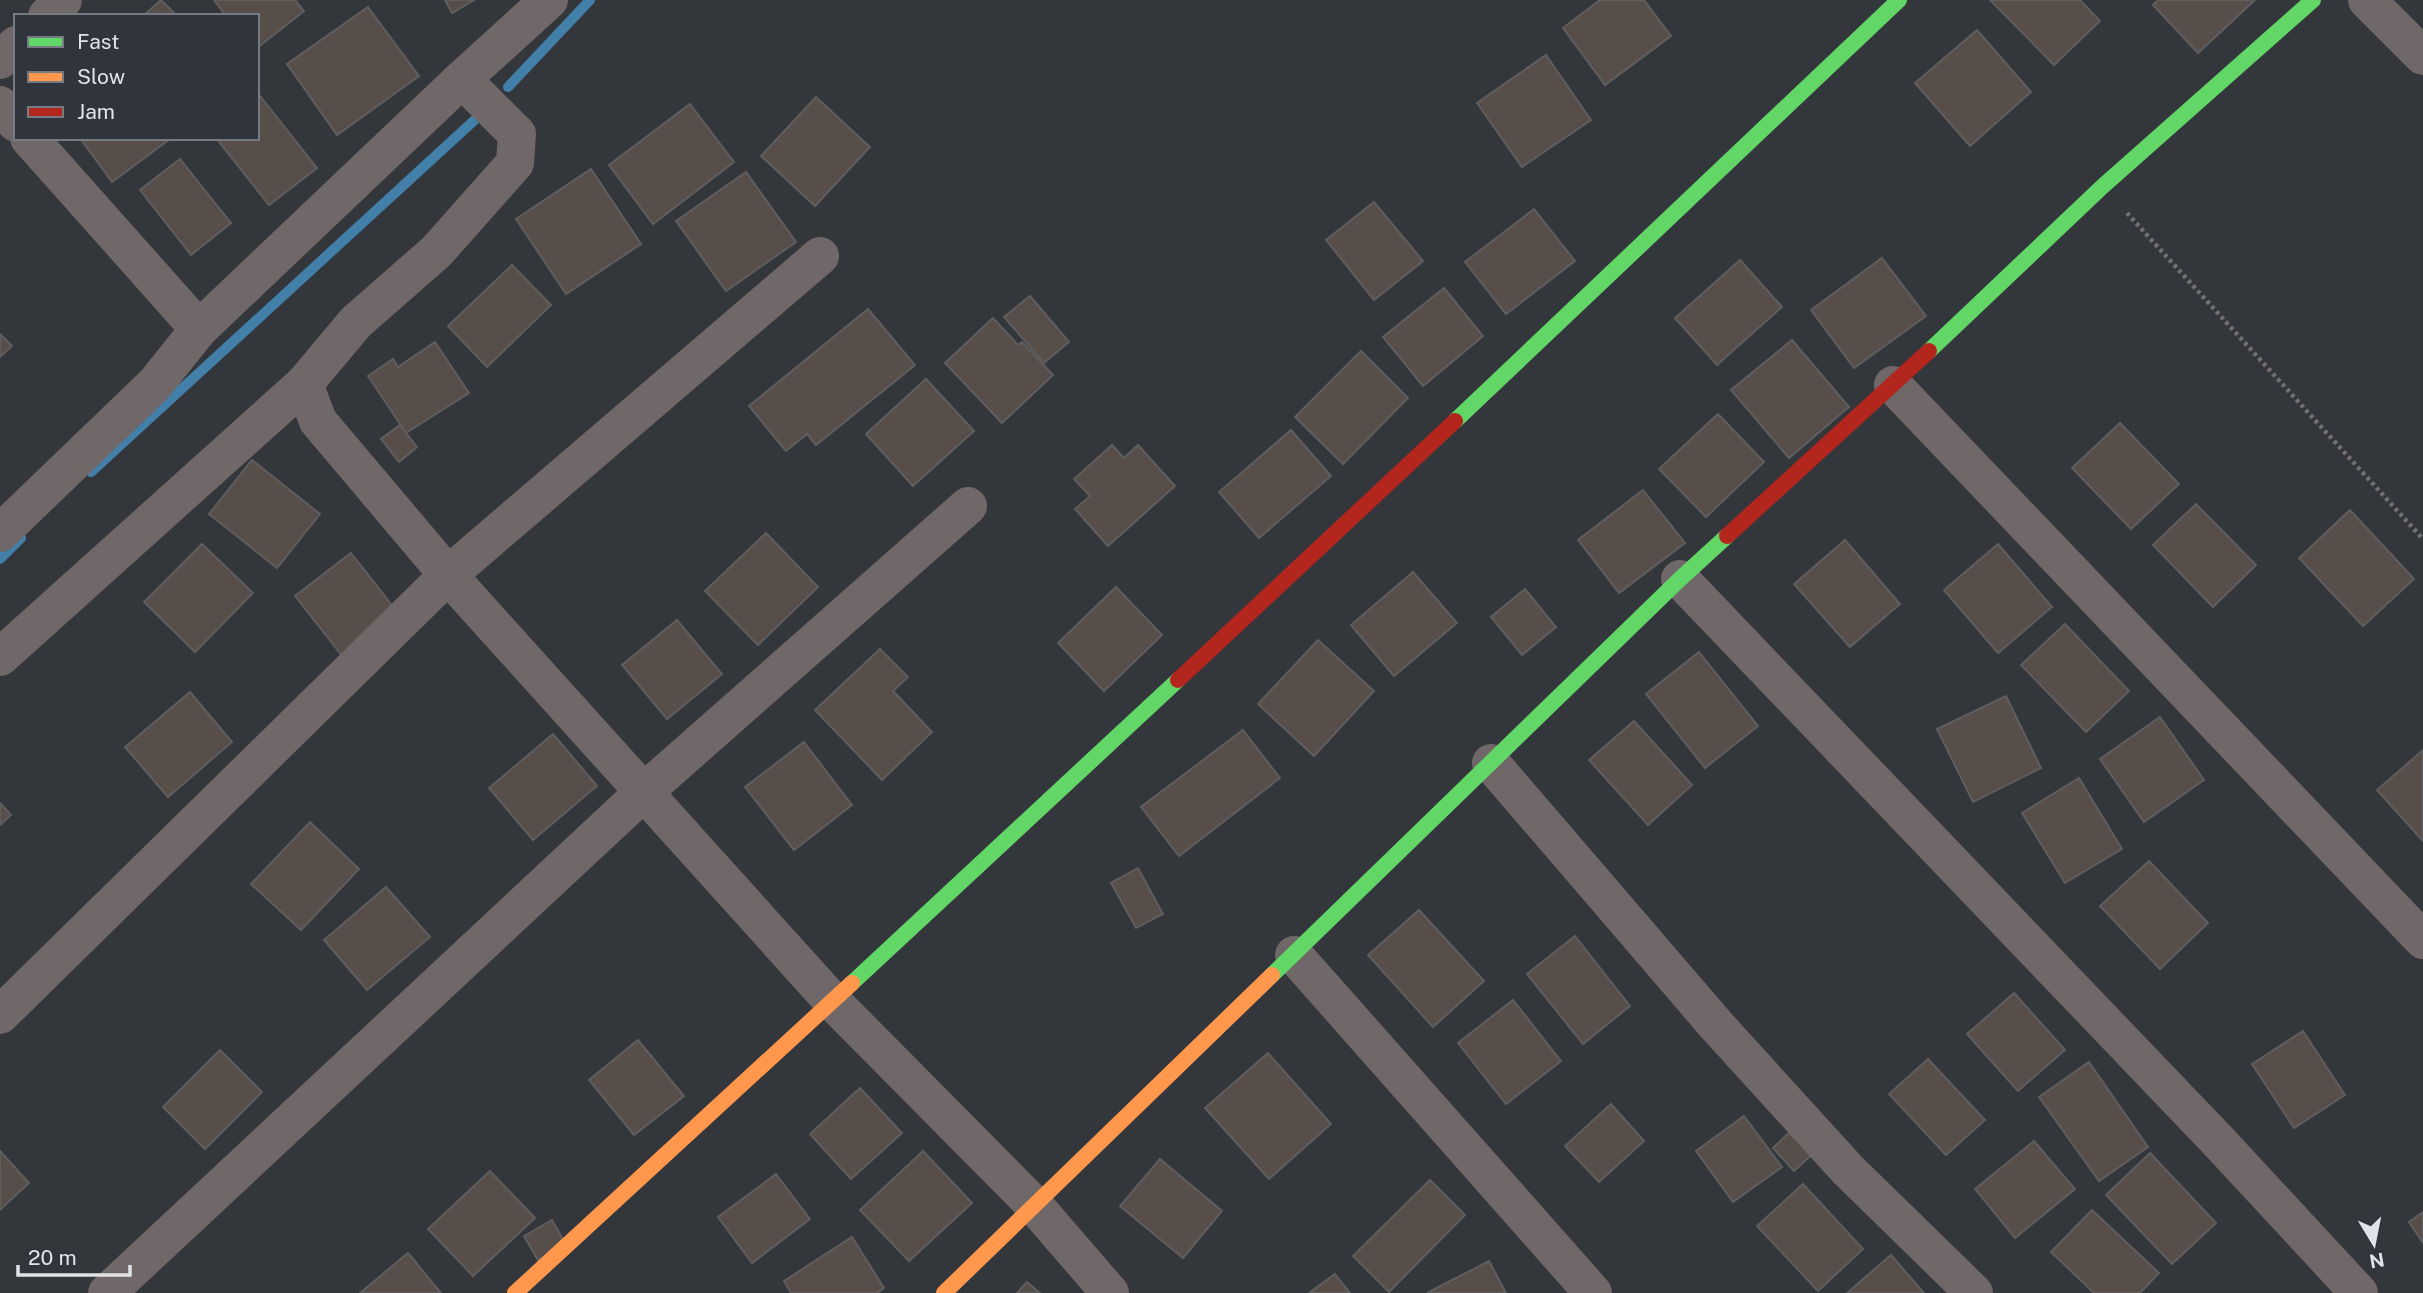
<svg xmlns="http://www.w3.org/2000/svg" width="2423" height="1293" viewBox="0 0 2423 1293" font-family="'Public Sans',sans-serif">
  <rect width="100%" height="100%" fill="#33363a"/>
  <g fill="none" stroke-linecap="round" stroke-linejoin="round">
    <!-- stream -->
    <g stroke="#427fa9" stroke-width="10">
      <path d="M508,87L590,0"/>
      <path d="M91,472L479,116"/>
      <path d="M0,559L21,538"/>
    </g>
  </g>
  <!-- building -->
  <g fill="#574e4a" stroke="#5f5e5f" stroke-width="2">
    <path d="M161,0L177,16H143Z"/>
    <path d="M214,0H295L304,11L257,48V16H226Z"/>
    <path d="M445,0H474L452,13Z"/>
    <path d="M1600,0H1644L1671,36L1605,85L1563,28Z"/>
    <path d="M1990,0H2080L2100,21L2054,65Z"/>
    <path d="M2158,0H2255L2198,53L2153,5Z"/>
    <path d="M368,7L419,76L337,135L287,64Z"/>
    <path d="M1977,30L2031,92L1970,146L1915,83Z"/>
    <path d="M1546,55L1591,120L1522,167L1477,103Z"/>
    <path d="M257,92L317,168L269,205L216,138H257Z"/>
    <path d="M816,97L870,147L815,206L761,156Z"/>
    <path d="M690,104L734,162L653,224L609,165Z"/>
    <path d="M80,138H170V139L112,182Z"/>
    <path d="M180,159L231,223L191,255L140,190Z"/>
    <path d="M591,169L641,244L566,294L516,219Z"/>
    <path d="M746,172L796,242L726,291L676,221Z"/>
    <path d="M1374,202L1423,261L1374,300L1326,240Z"/>
    <path d="M1534,209L1575,261L1506,314L1465,262Z"/>
    <path d="M1882,258L1926,316L1854,368L1811,310Z"/>
    <path d="M1740,260L1782,307L1717,365L1675,318Z"/>
    <path d="M512,265L551,305L487,367L448,326Z"/>
    <path d="M1444,288L1483,336L1423,386L1383,337Z"/>
    <path d="M1030,296L1069,342L1044,363L1004,317Z"/>
    <path d="M868,309L915,365L816,445L807,434L786,451L749,406Z"/>
    <path d="M993,318L1018,345L1022,342L1053,375L1002,423L945,363Z"/>
    <path d="M0,334L12,346L0,357Z"/>
    <path d="M1792,340L1849,407L1789,458L1731,390Z"/>
    <path d="M435,342L469,393L406,433L368,376L393,359L398,367Z"/>
    <path d="M1361,351L1408,398L1343,464L1295,417Z"/>
    <path d="M926,379L974,431L913,486L866,434Z"/>
    <path d="M1718,414L1764,462L1706,517L1659,469Z"/>
    <path d="M2120,423L2179,484L2131,529L2072,468Z"/>
    <path d="M400,425L417,447L399,462L381,439Z"/>
    <path d="M1291,430L1331,476L1259,538L1219,492Z"/>
    <path d="M1112,445L1124,458L1138,445L1175,486L1108,546L1075,509L1090,496L1074,479Z"/>
    <path d="M252,460L320,514L277,568L209,514Z"/>
    <path d="M1643,490L1685,543L1619,593L1578,540Z"/>
    <path d="M2196,504L2256,565L2213,607L2153,545Z"/>
    <path d="M2350,510L2414,579L2363,626L2299,558Z"/>
    <path d="M766,533L818,587L758,645L705,591Z"/>
    <path d="M1845,540L1900,604L1850,647L1794,584Z"/>
    <path d="M202,544L253,593L195,652L144,602Z"/>
    <path d="M1998,544L2052,607L1998,653L1944,590Z"/>
    <path d="M351,553L402,618L347,662L295,596Z"/>
    <path d="M1413,572L1457,623L1394,676L1351,625Z"/>
    <path d="M1116,587L1162,635L1104,691L1058,643Z"/>
    <path d="M1525,589L1556,627L1522,655L1491,617Z"/>
    <path d="M677,620L722,674L667,719L622,665Z"/>
    <path d="M2065,624L2129,691L2086,732L2021,665Z"/>
    <path d="M1318,640L1374,691L1314,756L1258,704Z"/>
    <path d="M880,649L908,677L893,691L932,732L882,780L815,710Z"/>
    <path d="M1699,652L1758,726L1705,768L1646,694Z"/>
    <path d="M190,692L232,742L168,797L125,747Z"/>
    <path d="M2006,696L2041,768L1973,802L1937,729Z"/>
    <path d="M2160,717L2204,780L2144,822L2100,759Z"/>
    <path d="M1634,721L1692,785L1648,825L1589,760Z"/>
    <path d="M1243,730L1280,778L1179,856L1141,807Z"/>
    <path d="M553,734L597,786L533,840L489,788Z"/>
    <path d="M804,742L852,805L794,850L745,787Z"/>
    <path d="M2423,750V841L2377,790Z"/>
    <path d="M2079,778L2122,849L2065,883L2022,813Z"/>
    <path d="M0,803L11,815L0,825Z"/>
    <path d="M310,822L359,869L301,930L251,884Z"/>
    <path d="M2149,861L2208,923L2160,969L2100,906Z"/>
    <path d="M1138,868L1163,914L1136,928L1111,883Z"/>
    <path d="M386,887L430,937L367,990L324,940Z"/>
    <path d="M1419,910L1484,981L1433,1027L1368,955Z"/>
    <path d="M1575,936L1630,1006L1583,1044L1527,974Z"/>
    <path d="M2014,993L2065,1050L2018,1091L1967,1034Z"/>
    <path d="M1513,1000L1561,1061L1506,1104L1458,1043Z"/>
    <path d="M2303,1031L2345,1095L2294,1128L2252,1064Z"/>
    <path d="M638,1040L684,1096L634,1135L589,1080Z"/>
    <path d="M220,1050L262,1092L205,1149L163,1107Z"/>
    <path d="M1268,1053L1331,1124L1269,1179L1205,1108Z"/>
    <path d="M1928,1059L1985,1120L1946,1155L1889,1094Z"/>
    <path d="M2089,1062L2148,1147L2099,1181L2039,1097Z"/>
    <path d="M860,1088L902,1133L851,1179L810,1134Z"/>
    <path d="M1611,1104L1644,1141L1599,1182L1565,1146Z"/>
    <path d="M1744,1116L1782,1167L1733,1202L1696,1151Z"/>
    <path d="M1795,1127L1816,1151L1794,1171L1773,1148Z"/>
    <path d="M2034,1141L2075,1189L2015,1238L1975,1189Z"/>
    <path d="M0,1151L29,1183L0,1210Z"/>
    <path d="M923,1151L972,1203L909,1261L860,1210Z"/>
    <path d="M2150,1153L2216,1223L2172,1264L2106,1195Z"/>
    <path d="M1160,1159L1222,1211L1183,1258L1120,1206Z"/>
    <path d="M490,1171L535,1218L473,1276L428,1229Z"/>
    <path d="M776,1174L810,1219L752,1263L718,1217Z"/>
    <path d="M1430,1180L1465,1215L1389,1292L1353,1256Z"/>
    <path d="M1803,1184L1863,1249L1818,1291L1757,1226Z"/>
    <path d="M2092,1210L2159,1273L2140,1293H2094L2051,1252Z"/>
    <path d="M2423,1212V1243L2409,1222Z"/>
    <path d="M552,1220L565,1243L538,1260L524,1236Z"/>
    <path d="M852,1237L884,1288L877,1293H791L784,1281Z"/>
    <path d="M408,1253L441,1293H360Z"/>
    <path d="M1891,1255L1924,1293H1847Z"/>
    <path d="M1489,1261L1506,1293H1427Z"/>
    <path d="M1335,1274L1350,1293H1309Z"/>
    <path d="M1027,1282L1040,1293H1017Z"/>
  </g>
  <g fill="none" stroke-linecap="round" stroke-linejoin="round">
    <!-- path -->
    <path stroke="#747071" stroke-width="4.5" stroke-dasharray="3.5 3.5" stroke-linecap="butt" d="M2127,213L2423,539"/>
    <!-- street -->
    <g stroke="#706768" stroke-width="38">
      <path d="M2367,0L2423,56"/>
      <path d="M47,16L63,0"/>
      <path d="M0,60L16,45"/>
      <path d="M462,79L517,134L515,163L436,252L356,322L304,384L318,421L448,575L833,1002L1034,1205L1110,1293"/>
      <path d="M0,105L16,123"/>
      <path d="M29,138L199,329"/>
      <path d="M1893,385L2423,940"/>
      <path d="M0,533L155,384L199,329L462,79L549,0"/>
      <path d="M1680,579L2219,1142L2359,1293"/>
      <path d="M0,657L304,384"/>
      <path d="M1491,763L1716,1025L1848,1170L1974,1293"/>
      <path d="M1294,955L1593,1293"/>
      <path d="M0,1015L448,575L820,256"/>
      <path d="M107,1293L645,791L968,506"/>
    </g>
    <!-- fast -->
    <g stroke="#63d668" stroke-width="16">
      <path d="M1929,351L2103,186L2313,0"/>
      <path d="M1455,421L1899,0"/>
      <path d="M1272,975L1680,579L1727,536"/>
      <path d="M852,983L1178,680"/>
    </g>
    <!-- slow -->
    <g stroke="#ff974d" stroke-width="16">
      <path d="M515,1293L852,983"/>
      <path d="M944,1293L1272,975"/>
    </g>
    <!-- jam -->
    <g stroke="#b3261e" stroke-width="16">
      <path d="M1727,536L1929,351"/>
      <path d="M1178,680L1455,421"/>
    </g>
  </g>
  <!-- legend -->
  <rect x="14" y="14" width="245" height="126" fill="#30353d" stroke="#767b81" stroke-width="2"/>
  <rect x="28" y="37" width="35" height="10" fill="#63d668" stroke="#767b81" stroke-width="2"/>
  <text x="77" y="49" font-size="21" fill="#e0e3e8">Fast</text>
  <rect x="28" y="72" width="35" height="10" fill="#ff974d" stroke="#767b81" stroke-width="2"/>
  <text x="77" y="84" font-size="21" fill="#e0e3e8">Slow</text>
  <rect x="28" y="107" width="35" height="10" fill="#b3261e" stroke="#767b81" stroke-width="2"/>
  <text x="77" y="119" font-size="21" fill="#e0e3e8">Jam</text>
  <!-- north arrow -->
  <g transform="translate(2374 1244) rotate(170)" stroke="#30353d" stroke-width="5" paint-order="stroke">
  <path d="M0-5L12 26L0 18L-12 26Z" fill="#e0e3e8"/>
  <text y="-10" font-size="19" font-weight="bold" text-anchor="middle" fill="#e0e3e8">N</text>
  </g>
  <!-- scale -->
  <path d="M18 1265v10h112v-10" fill="none" stroke="#e0e3e8" stroke-width="3.5"/>
  <text x="28" y="1265" font-size="21" fill="#e0e3e8" stroke="#30353d" stroke-width="5" paint-order="stroke">20 m</text>
</svg>
